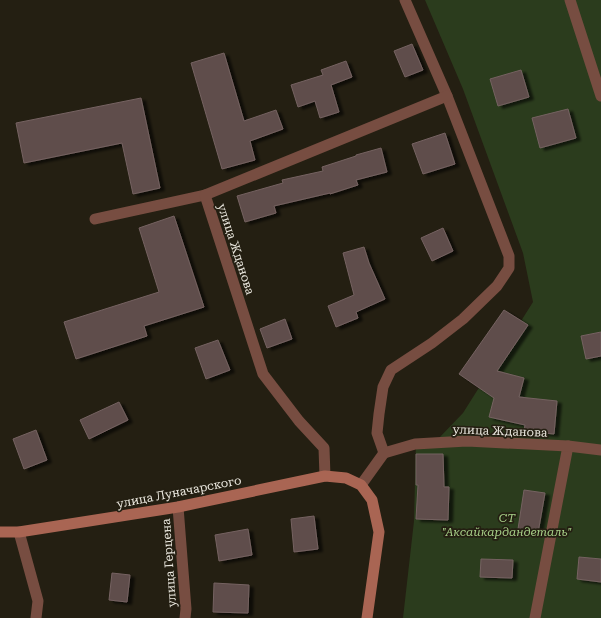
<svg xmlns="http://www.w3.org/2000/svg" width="601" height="618" viewBox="0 0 601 618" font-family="'Roboto Serif',serif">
  <defs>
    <filter id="shadow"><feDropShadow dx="4.5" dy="2.5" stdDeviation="1" flood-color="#0009"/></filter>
  </defs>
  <rect width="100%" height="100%" fill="#241f12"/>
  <!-- green -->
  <path fill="#2b3c1d" d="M425,0H601V618H403L414,521L416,440L439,438L463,413L533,302L523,253L463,89Z"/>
  <!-- building -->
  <g fill="#5f4d4b" stroke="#756261" filter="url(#shadow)">
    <path d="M412,44L423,70L405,77L394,51Z"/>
    <path d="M224,53L244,121L276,110L283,129L250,141L255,160L222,169L191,63Z"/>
    <path d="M346,61L352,77L331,85L339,112L320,118L315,101L298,107L291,85L323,75L321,70Z"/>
    <path d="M521,70L529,97L498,106L490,79Z"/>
    <path d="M141,98L160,188L133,194L122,143L24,163L16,123Z"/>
    <path d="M568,109L576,138L540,148L532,118Z"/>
    <path d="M445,133L455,164L423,174L412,144Z"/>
    <path d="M381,148L387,172L356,180L358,185L330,194V193L274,206L276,213L245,222L237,196L283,183L282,180L323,171L322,167L356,156V155Z"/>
    <path d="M174,216L204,307L144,326L147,336L76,359L64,322L159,292L139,228Z"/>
    <path d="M443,228L453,251L432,261L421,238Z"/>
    <path d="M364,247L369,263L385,299L356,312L358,318L336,327L328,306L354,295L343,253Z"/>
    <path d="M504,310L528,325L497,371L524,378L519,397L557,401L554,434L524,431L525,425L489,417L494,398L459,374Z"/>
    <path d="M285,319L292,339L267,348L260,329Z"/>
    <path d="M601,332V356L586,359L581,336Z"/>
    <path d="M218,340L230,370L206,379L195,348Z"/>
    <path d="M119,402L128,420L89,439L80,420Z"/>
    <path d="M36,430L47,460L24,469L13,439Z"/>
    <path d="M416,454H443L444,487H449L448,520L416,519L418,485H416Z"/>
    <path d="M524,490L545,493L538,533L518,529Z"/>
    <path d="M314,516L318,549L294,552L291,519Z"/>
    <path d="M248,529L252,555L219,561L215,535Z"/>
    <path d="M579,557L601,559V582L577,579Z"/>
    <path d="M481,559L513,560L512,578L480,577Z"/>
    <path d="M112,573L130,575L127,602L109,600Z"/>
    <path d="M214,583L249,585L248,613L213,612Z"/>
  </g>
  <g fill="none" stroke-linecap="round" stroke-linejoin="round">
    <!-- service -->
    <g stroke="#774d41" stroke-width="11">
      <path d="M570,0L601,96"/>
      <path d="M95,219L205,195"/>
      <path d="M535,618L568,446"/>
    </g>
    <!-- minor -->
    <g stroke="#774d41" stroke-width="11">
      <path d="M384,453L377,433L379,414L383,387L391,370L432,343L463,319L497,286L509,268V256L447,96L405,0"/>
      <path d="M325,476L324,448L299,421L263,374L205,195L447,96"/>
      <path d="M361,485L384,453L415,444L467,441L568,446L601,450"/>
      <path d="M178,507L186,609L185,618"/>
      <path d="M19,532L38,601L36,618"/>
    </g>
    <!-- secondary -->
    <path stroke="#a96553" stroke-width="11" d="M0,532H19L178,507L325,476L346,478L361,485L372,500L379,532L367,618"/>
  </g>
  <g text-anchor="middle" stroke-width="3.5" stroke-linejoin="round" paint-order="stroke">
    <!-- street labels -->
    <g font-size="12" fill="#ebe8df" stroke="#241f12">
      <text transform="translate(236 249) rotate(72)" y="4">улица Жданова</text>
      <text transform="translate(500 431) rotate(2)" y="4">улица Жданова</text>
      <text transform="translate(179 492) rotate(-11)" y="4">улица Луначарского</text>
      <text transform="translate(169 563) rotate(-94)" y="4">улица Герцена</text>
    </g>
    <!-- park labels -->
    <g font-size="12" font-style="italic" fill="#a6ce87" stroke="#241f12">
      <text x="507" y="522">СТ<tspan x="507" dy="14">"Аксайкардандеталь"</tspan></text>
    </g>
  </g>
</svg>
